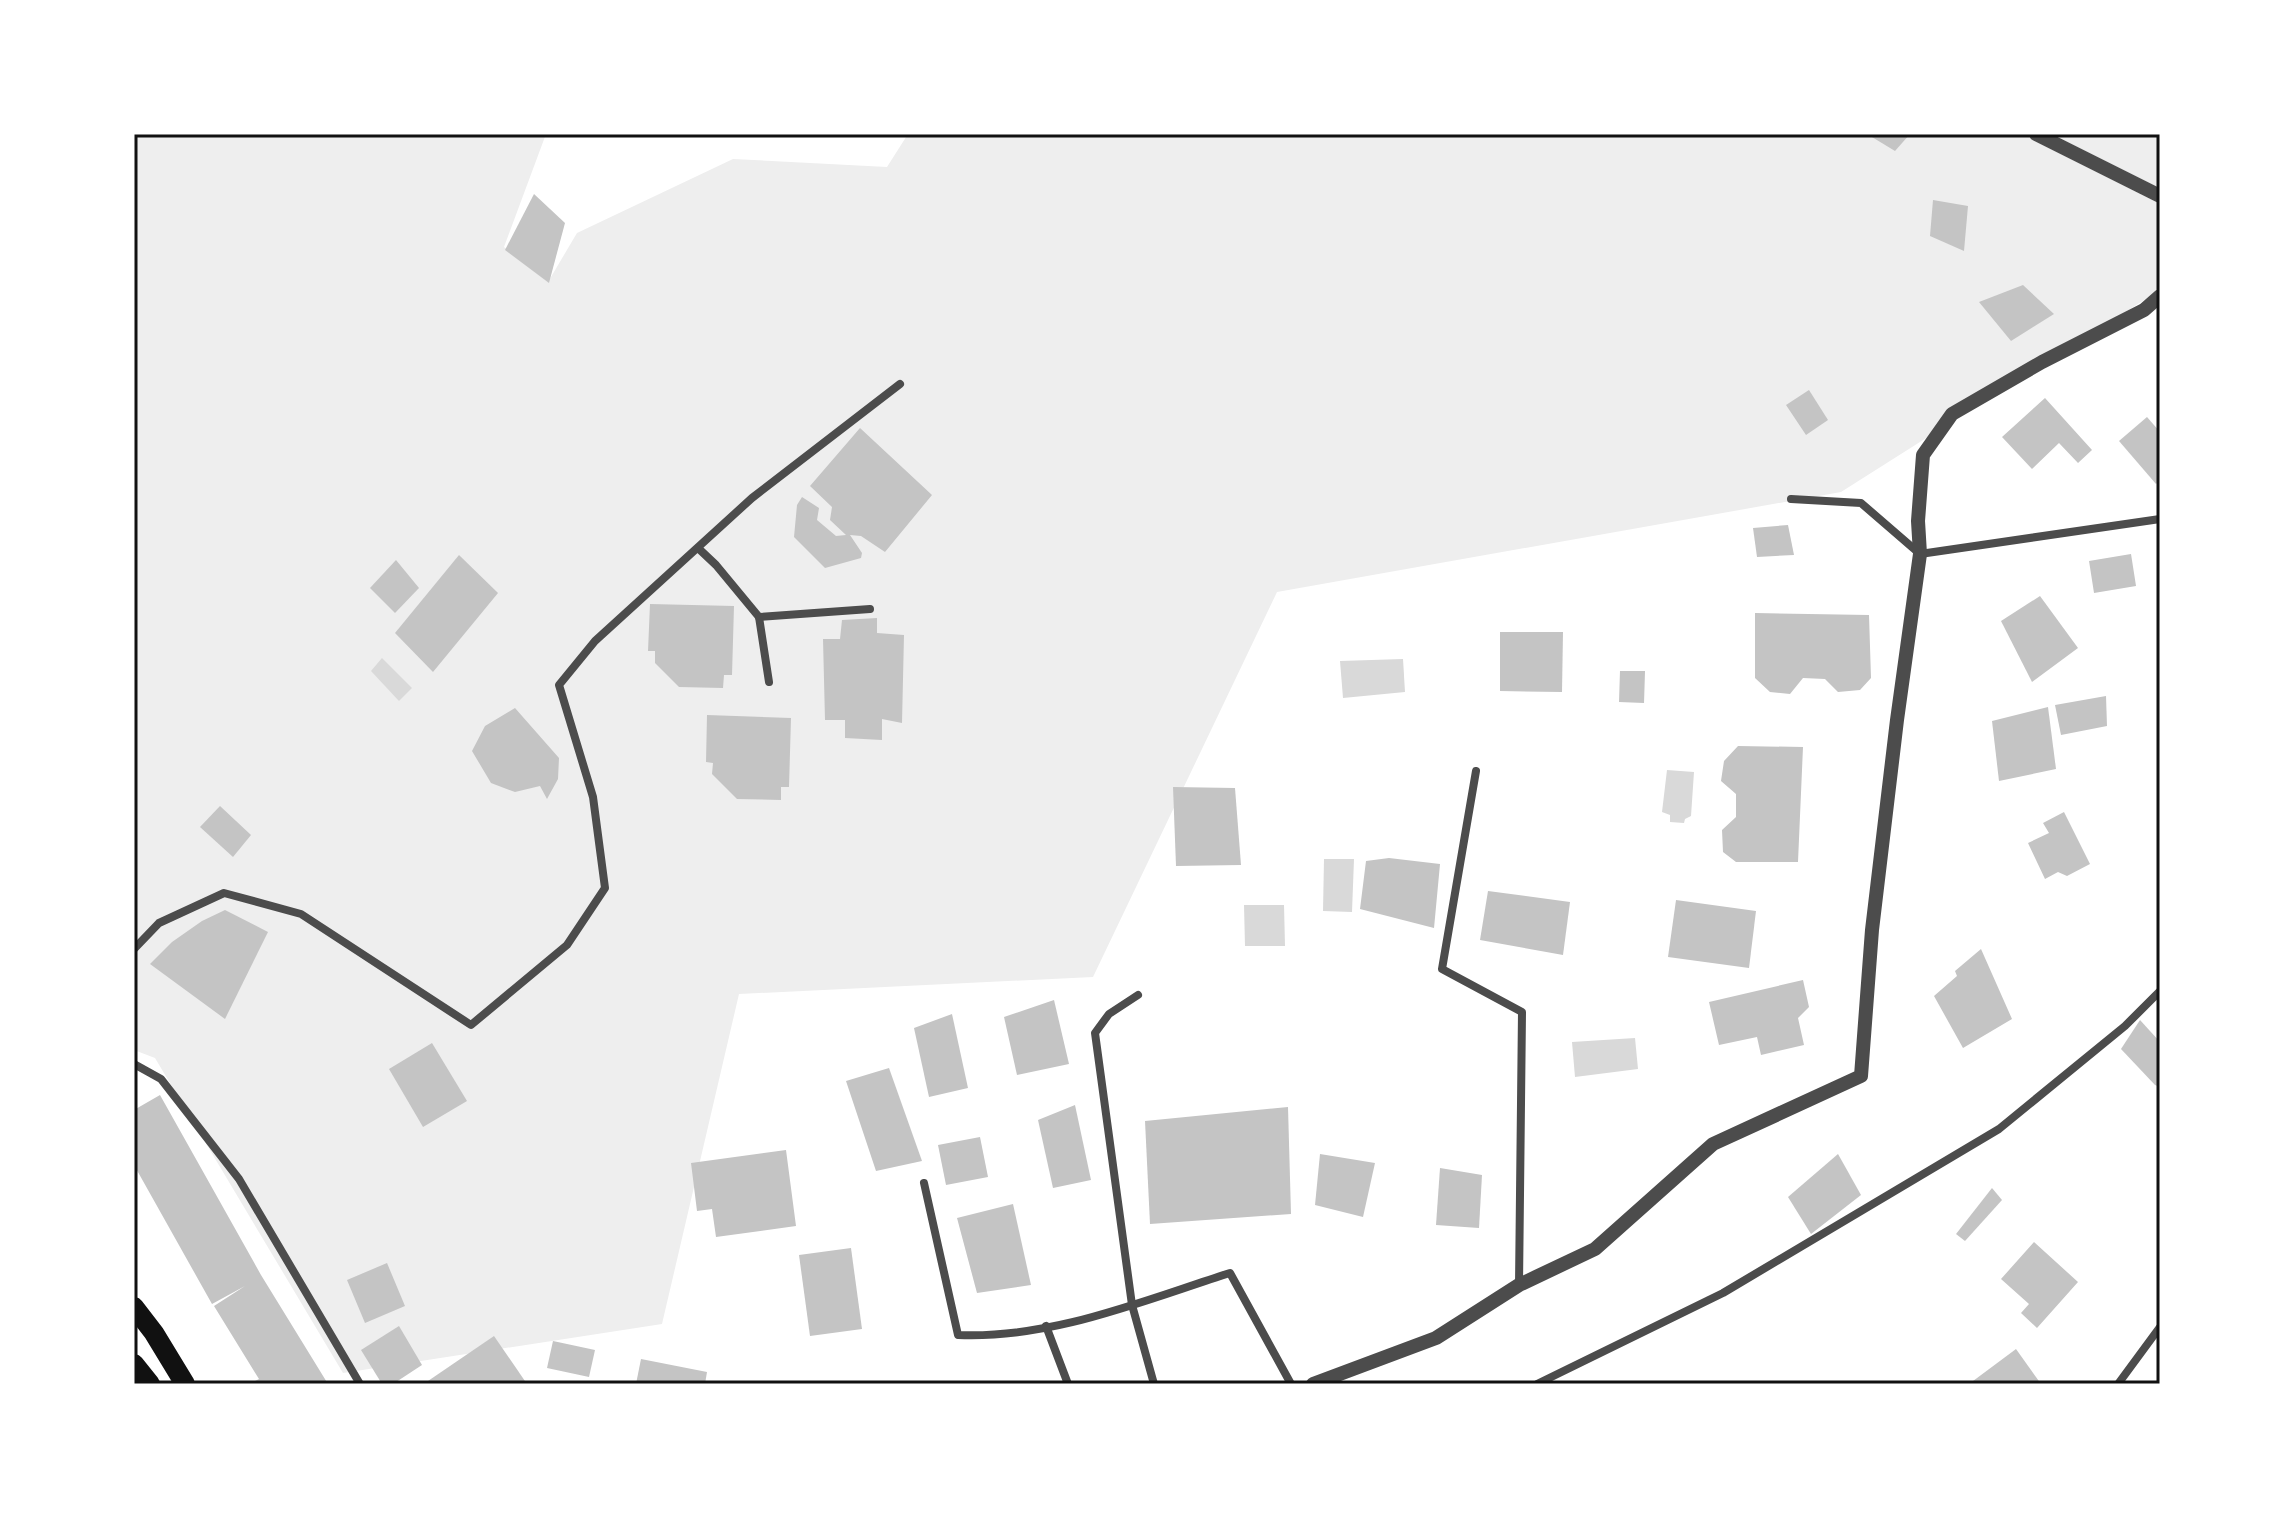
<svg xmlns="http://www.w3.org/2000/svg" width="2294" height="1518" viewBox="0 0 2294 1518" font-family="'Sofia Sans Condensed',sans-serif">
  <rect width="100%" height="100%" fill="#fff"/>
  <!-- green -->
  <path fill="#eee" d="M134,134H546L504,247L548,282L577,233L733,159L887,167L908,134H2160V290L1841,492L1277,592L1093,977L739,994L662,1324L343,1373L155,1058L134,1050Z"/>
  <!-- water -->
  <g fill="#d9d9d9">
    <path d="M382,658L412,688L399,701L371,671Z"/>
    <path d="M1403,659L1405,692L1343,698L1340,661Z"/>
    <path d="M1667,770L1694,772L1691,816L1685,819L1684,823L1670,822V815L1662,812Z"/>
    <path d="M1324,859H1354L1352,912L1323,911Z"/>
    <path d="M1244,905H1284L1285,946H1245Z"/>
    <path d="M1635,1038L1638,1069L1575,1077L1572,1042Z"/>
  </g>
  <!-- building -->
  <g fill="#c4c4c4">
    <path d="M1867,134H1910L1895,151Z"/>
    <path d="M534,194L565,223L549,283L505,250Z"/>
    <path d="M1933,200L1968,206L1964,251L1930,236Z"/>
    <path d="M2023,285L2054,314L2011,341L1979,302Z"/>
    <path d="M1809,390L1828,420L1806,435L1786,405Z"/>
    <path d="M2045,398L2092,450L2078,463L2059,443L2032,469L2002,437Z"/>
    <path d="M2147,417L2160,432V480L2156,484L2119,441Z"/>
    <path d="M860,428L932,495L885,552L861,536L850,535L862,553L861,558L825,568L794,537L797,505L802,497L819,508L817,520L836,536L846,535L830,520L832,507L810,486Z"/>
    <path d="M1788,525L1794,555L1757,557L1753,528Z"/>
    <path d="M2131,554L2136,586L2094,593L2089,561Z"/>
    <path d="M459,555L498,593L433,672L395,633Z"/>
    <path d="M396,560L419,588L395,613L370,588Z"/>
    <path d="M2040,596L2078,648L2032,682L2001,621Z"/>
    <path d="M650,604L734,606L732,675H724L723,688L679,687L655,663V651H648Z"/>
    <path d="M1755,613L1869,615L1871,678L1860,690L1838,692L1825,679L1803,678L1790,694L1770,692L1755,678Z"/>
    <path d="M877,618V633L904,635L902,723L882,719V740L845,738V720H825L823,639H840L842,620Z"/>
    <path d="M1500,632H1563L1562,692L1500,691Z"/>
    <path d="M1620,671H1645L1644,703L1619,702Z"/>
    <path d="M2106,696L2107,726L2061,735L2055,705Z"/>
    <path d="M2048,707L2056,769L1999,781L1992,721Z"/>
    <path d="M515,708L559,758L558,779L547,799L540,786L515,792L491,783L472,751L485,726Z"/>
    <path d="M707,715L791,718L789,787H781V800L737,799L712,774L713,763L706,762Z"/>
    <path d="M1738,746L1803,747L1798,862H1736L1723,852L1722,830L1736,817V794L1721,781L1724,761Z"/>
    <path d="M1173,787L1235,788L1241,865L1176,866Z"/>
    <path d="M220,806L251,835L233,857L200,827Z"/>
    <path d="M2064,812L2090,864L2067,876L2058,872L2045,879L2028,843L2049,833L2043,823Z"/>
    <path d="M1389,858L1440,864L1434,928L1360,909L1366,861Z"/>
    <path d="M1488,891L1570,902L1563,955L1480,940Z"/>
    <path d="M1676,900L1756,911L1749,968L1668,957Z"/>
    <path d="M225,910L268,932L225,1019L150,964L172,942L202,921Z"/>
    <path d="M1981,949L2012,1019L1963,1048L1934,996L1957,976L1955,971Z"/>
    <path d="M1803,980L1809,1007L1798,1018L1804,1045L1761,1055L1757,1037L1719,1045L1709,1002Z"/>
    <path d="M1054,1000L1069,1064L1017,1075L1004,1017Z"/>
    <path d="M952,1014L968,1088L929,1097L914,1028Z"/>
    <path d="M2140,1020L2160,1042V1087L2155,1085L2121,1049Z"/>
    <path d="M432,1043L467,1101L423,1127L389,1069Z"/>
    <path d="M889,1068L922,1161L876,1171L846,1081Z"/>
    <path d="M160,1095L261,1275L328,1384H249L259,1379L214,1306L245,1286L212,1304L134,1165V1110Z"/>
    <path d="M1075,1105L1091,1180L1053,1188L1038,1120Z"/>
    <path d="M1288,1107L1291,1214L1150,1224L1145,1121Z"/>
    <path d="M980,1137L988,1177L946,1185L938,1145Z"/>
    <path d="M786,1150L796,1226L716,1237L712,1209L697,1211L691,1163Z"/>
    <path d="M1320,1154L1375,1163L1363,1217L1315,1205Z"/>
    <path d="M1838,1154L1861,1195L1811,1234L1788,1197Z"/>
    <path d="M1440,1168L1482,1175L1479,1228L1436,1225Z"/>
    <path d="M1992,1188L2002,1200L1965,1241L1956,1234Z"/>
    <path d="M1013,1204L1031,1285L977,1293L957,1218Z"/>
    <path d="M2034,1242L2078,1282L2037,1328L2021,1313L2029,1304L2001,1279Z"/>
    <path d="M851,1248L862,1329L810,1336L799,1255Z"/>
    <path d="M387,1263L405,1306L365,1323L347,1280Z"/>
    <path d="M399,1326L422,1365L393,1384H382L361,1350Z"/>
    <path d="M494,1336L527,1384H430L428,1381Z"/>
    <path d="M553,1341L595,1350L589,1377L547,1368Z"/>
    <path d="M2016,1349L2041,1384H1969Z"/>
    <path d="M641,1359L707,1372L705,1384H636Z"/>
  </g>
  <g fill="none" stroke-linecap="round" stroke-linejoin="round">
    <!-- minor -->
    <g stroke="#4c4c4c" stroke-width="8">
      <path d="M1791,499L1861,503L1920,554L2160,519"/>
      <path d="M698,548L716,565L759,617L769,682"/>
      <path d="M759,617L870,609"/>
      <path d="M1476,771L1442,969L1522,1012L1519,1285"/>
      <path d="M134,949L159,923L224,893L301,914L471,1025L567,945L605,888L593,797L559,685L595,641L752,498L900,384"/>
      <path d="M1138,995L1109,1014L1095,1033L1132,1305L1154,1384"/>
      <path d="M134,1064L161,1079L239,1179L360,1384"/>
      <path d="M924,1183L958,1335C1052,1339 1142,1301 1230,1273L1291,1384"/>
      <path d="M1046,1326L1068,1384"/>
      <path d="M1537,1384L1723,1293L1999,1129L2125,1026L2160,991"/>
      <path d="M2118,1384L2160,1327"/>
    </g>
    <!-- tertiary -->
    <g stroke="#4c4c4c" stroke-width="14">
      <path d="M2036,134L2160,196"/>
      <path d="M1313,1384L1436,1338L1519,1285L1595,1249L1713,1144L1861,1076L1872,930L1897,720L1920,554L1918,521L1923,455L1952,414L2042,362L2144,310L2160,296"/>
    </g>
    <!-- primary -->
    <g stroke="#111" stroke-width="20">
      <path d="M134,1307L154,1333L185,1384"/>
      <path d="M134,1364L150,1384"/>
    </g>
  </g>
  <!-- border -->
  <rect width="2294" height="1518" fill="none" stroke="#ffffff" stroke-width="272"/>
  <rect x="136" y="136" width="2022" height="1246" fill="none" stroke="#111" stroke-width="3"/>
</svg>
